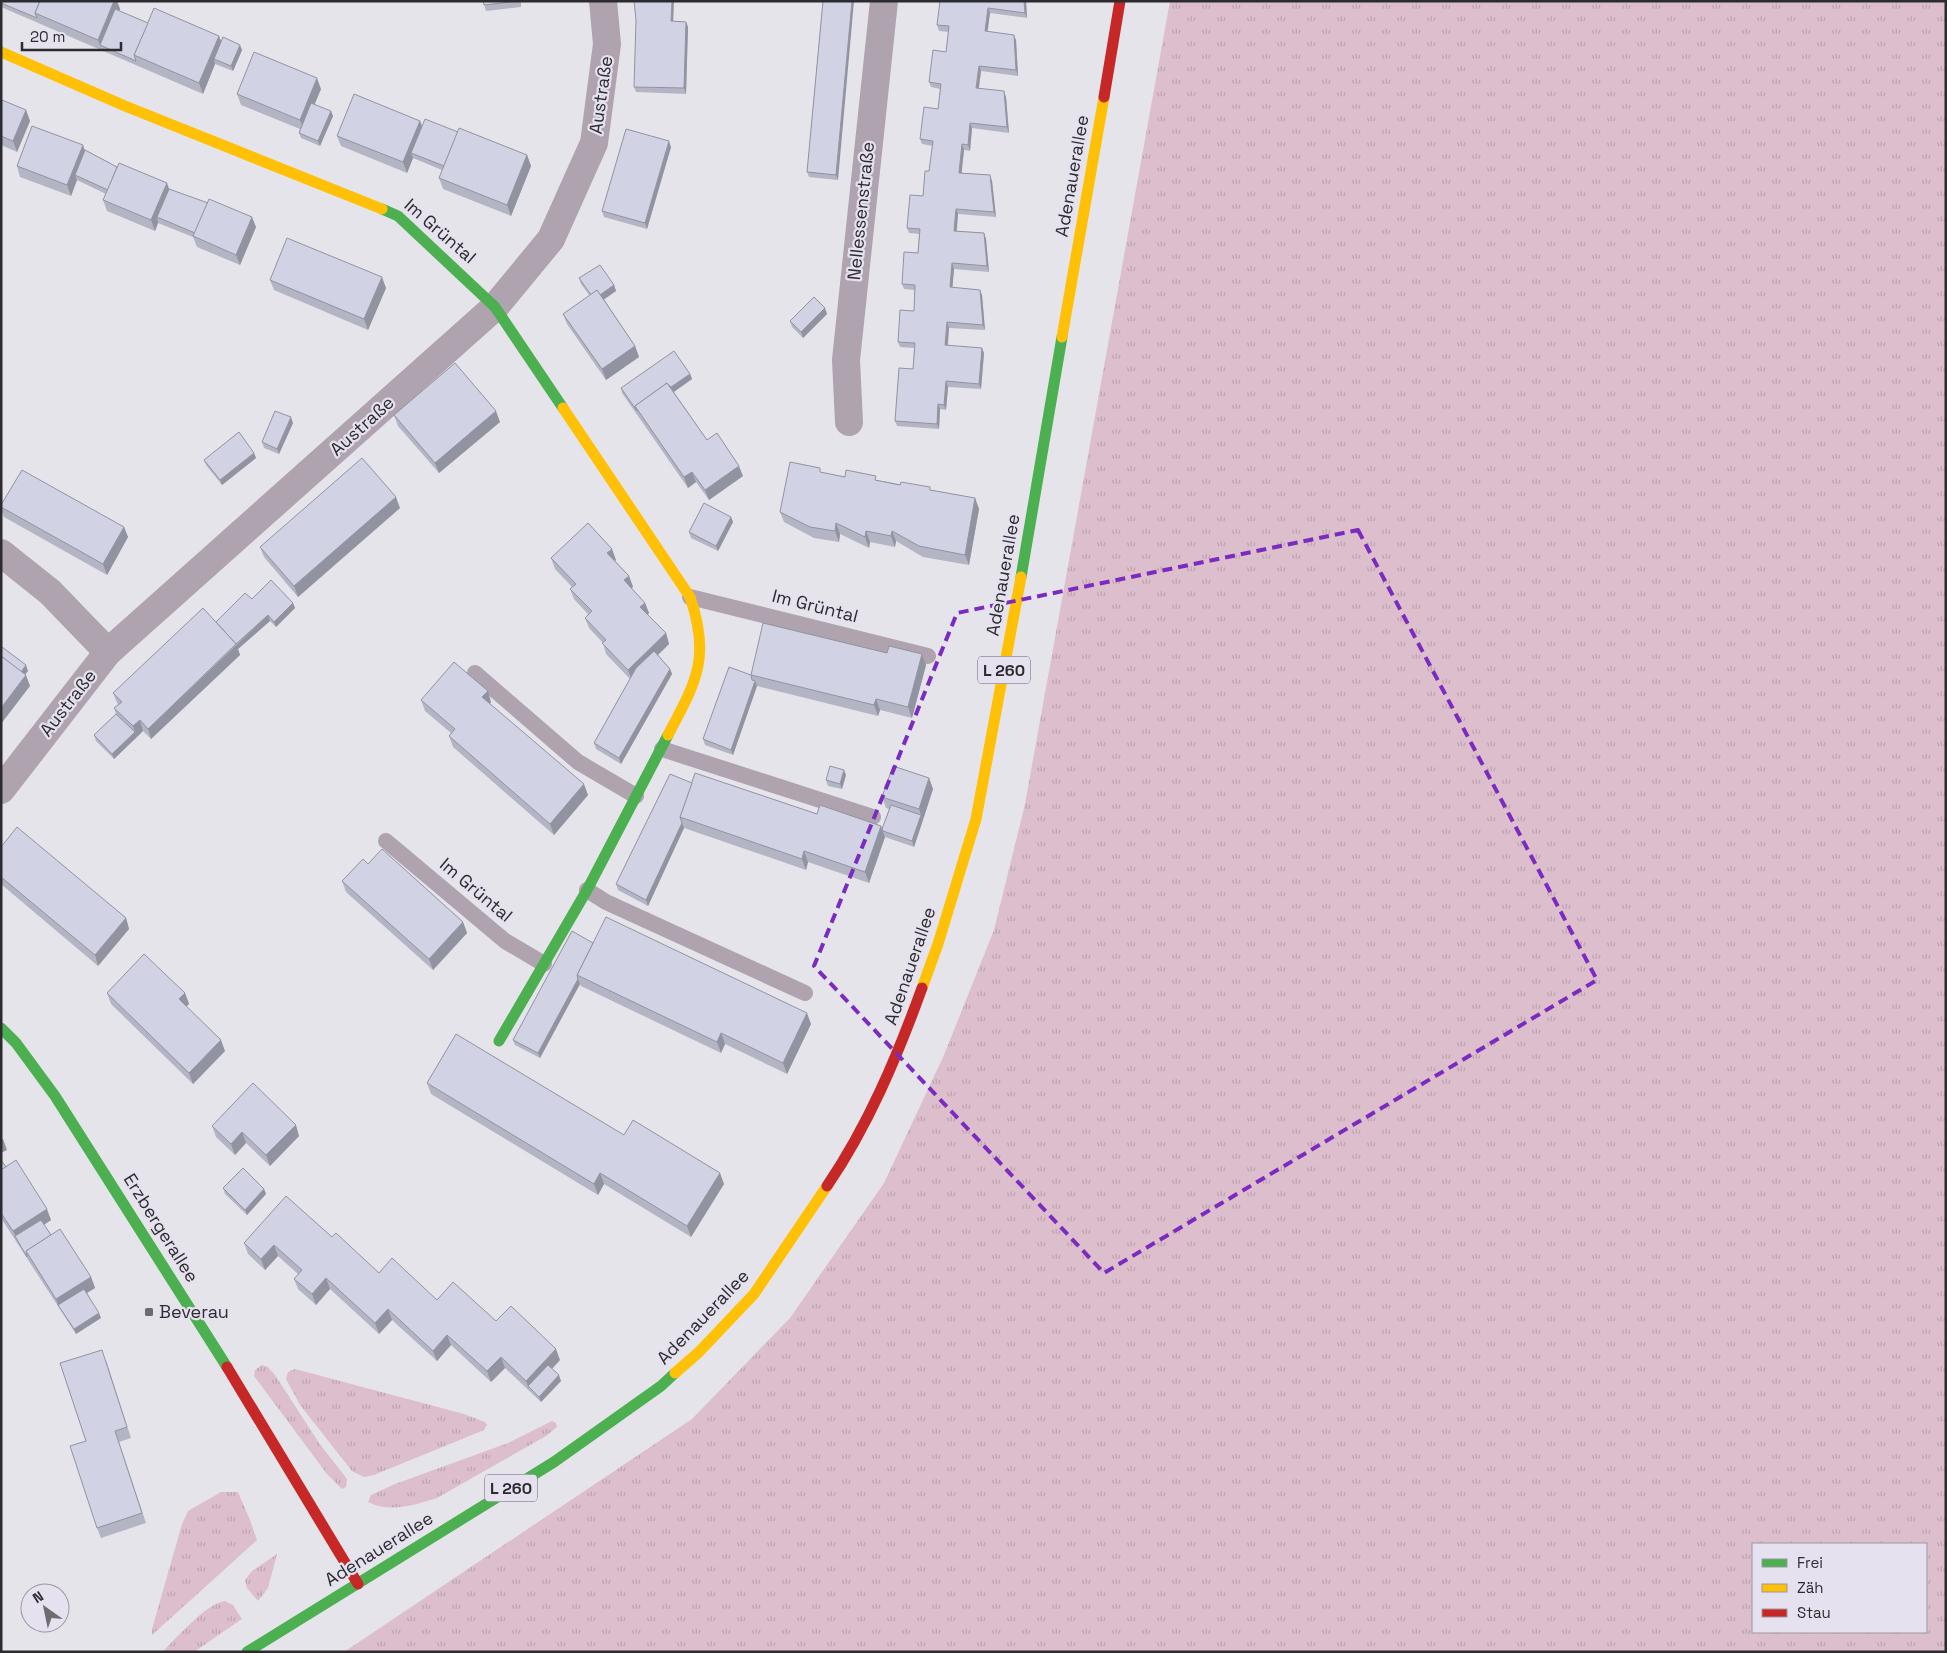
<svg xmlns="http://www.w3.org/2000/svg" width="1947" height="1653" viewBox="0 0 1947 1653" font-family="'Space Grotesk',sans-serif">
  <defs>
    <pattern id="grass-tufts" width="24" height="20" patternUnits="userSpaceOnUse" patternTransform="scale(1.25)"><rect width="24" height="20" fill="#ddbecd"/><path d="M3 7l-1-3M5 7V3M7 7l1-3M15 17l-1-3M17 17v-4M19 17l1-3" fill="none" stroke="#bea3b0"/></pattern>
  </defs>
  <rect width="100%" height="100%" fill="#e6e4eb"/>
  <!-- grass -->
  <g fill="url(#grass-tufts)" fill-rule="evenodd">
    <path d="M1170,1H1946V1652H344L692,1419L790,1318L884,1183L944,1055L994,930L1025,804ZM1753,1544H1926V1632H1753Z"/>
    <path d="M262,1365L268,1367L275,1375L319,1443L347,1479L346,1487L342,1489L327,1474L254,1376L255,1370Z"/>
    <path d="M295,1369L464,1414L485,1422L487,1425L484,1430L374,1475L364,1477L352,1471L300,1405L286,1379L288,1372Z"/>
    <path d="M552,1421L556,1423L557,1427L546,1436L437,1498C415,1505 389,1513 368,1502L371,1495L395,1484L508,1443Z"/>
    <path d="M221,1492H238L250,1520L257,1540L152,1635V1629L182,1524L188,1511Z"/>
    <path d="M277,1554L268,1588L258,1601L247,1588L245,1580L252,1571Z"/>
    <path d="M225,1601L233,1605L242,1619L194,1652H162C177,1638 205,1604 225,1601Z"/>
  </g>
  <g fill="none" stroke-linecap="round" stroke-linejoin="round">
    <!-- lane -->
    <g stroke="#aea3af" stroke-width="16">
      <path d="M690,597L928,656"/>
      <path d="M475,673L578,762L636,796"/>
      <path d="M662,749L873,817"/>
      <path d="M386,841L505,941L544,964"/>
      <path d="M587,890L606,902L805,993"/>
    </g>
    <!-- street -->
    <g stroke="#aea3af" stroke-width="28">
      <path d="M849,422L846,360L884,1"/>
      <path d="M1,553L50,592L108,652"/>
      <path d="M1,790L108,652L495,307L551,239L594,143L607,44L603,1"/>
    </g>
    <!-- fast -->
    <g stroke="#4caf50" stroke-width="11">
      <path d="M382,209L398,216L495,307L563,408"/>
      <path d="M1021,577L1062,337"/>
      <path d="M1,1028L16,1043L55,1096L227,1367"/>
      <path d="M499,1041L587,890L668,735"/>
      <path d="M247,1652L554,1462L661,1386L675,1373"/>
    </g>
    <!-- slow -->
    <g stroke="#ffc107" stroke-width="11">
      <path d="M1,52L125,106L382,209"/>
      <path d="M1062,337L1104,97"/>
      <path d="M563,408L690,597C711,658 696,682 668,735"/>
      <path d="M922,988L938,944L976,819L1021,577"/>
      <path d="M675,1373L699,1352L754,1294L827,1186"/>
    </g>
    <!-- jam -->
    <g stroke="#c62828" stroke-width="11">
      <path d="M1104,97L1120,1"/>
      <path d="M827,1186C868,1126 897,1057 922,988"/>
      <path d="M227,1367L358,1584"/>
    </g>
  </g>
  <!-- wall -->
  <g fill="#b4b5c4">
    <path d="M1,1H117L120,9L119,11L148,23L219,36L221,41L242,50L233,71L215,64L203,94L1,7Z"/>
    <path d="M483,1H521V7L486,11Z"/>
    <path d="M823,1L838,180L809,177L807,172Z"/>
    <path d="M940,1H1026L1027,18L990,13L987,31L1016,40L1018,76L981,71L979,88L1006,97L1009,133L972,128L970,151L964,150L961,173L990,175L992,181L996,217L958,214L957,231L984,233L986,239L989,272L954,269L952,288L982,295L985,330L949,328L948,345L984,353L981,389L948,387L946,410L940,409L939,429L897,426L895,421L913,369L914,348L900,347L898,342L914,311L915,290L904,289L902,284L918,253L919,234L909,233L907,228L923,196L929,171L933,146L922,144L920,139L938,109L940,89L931,87L929,82L946,52L949,32L939,31L937,25Z"/>
    <path d="M673,21L686,22L688,27L686,94L636,92L634,87Z"/>
    <path d="M321,89L314,104L333,116L320,146L301,138L299,133L300,129L241,105L237,94Z"/>
    <path d="M1,102L26,110L30,121L17,152L1,145Z"/>
    <path d="M420,121L422,126L458,132L527,155L531,166L511,216L443,189L439,178L442,170L413,158L407,173L341,146L337,136Z"/>
    <path d="M671,147L647,229L604,217L602,211Z"/>
    <path d="M85,150L117,167L256,227L240,265L197,247L193,237L158,223L155,231L107,211L103,200L106,194L77,180L71,196L20,177L17,166Z"/>
    <path d="M579,278L614,285L616,291L604,299L635,346L639,357L606,380L567,324L563,314L590,296L581,284Z"/>
    <path d="M270,280L386,288L368,330L274,290Z"/>
    <path d="M827,314L803,338L792,327L790,321Z"/>
    <path d="M690,374L692,379L674,392L707,440L743,476L709,500L696,482L688,488L622,393L621,388Z"/>
    <path d="M394,415L500,422L439,473L398,426Z"/>
    <path d="M293,423L279,454L264,448L262,442Z"/>
    <path d="M254,453L256,458L222,485L206,465L204,460Z"/>
    <path d="M822,473L845,477L877,480L975,498L979,509L969,565L923,557L896,541L895,547L870,542L869,548L840,534L839,542L814,538L784,522L780,512Z"/>
    <path d="M1,505L124,527L128,537L107,575L4,517L1,509Z"/>
    <path d="M400,508L298,597L264,557L260,547Z"/>
    <path d="M731,517L733,522L718,551L691,538L689,532Z"/>
    <path d="M551,558L616,560L615,561L629,576L633,587L631,588L645,603L649,613L648,615L666,633L669,644L658,655L670,669L672,674L621,764L596,749L594,743L630,679L606,654L603,643L589,628L585,618L588,614L574,599L570,589L572,587L555,569Z"/>
    <path d="M293,603L295,608L276,627L270,621L238,649L240,655L151,739L143,731L114,759L96,741L94,735L116,714L114,708L118,705L113,693L216,622Z"/>
    <path d="M922,654L926,665L912,718L880,710L878,716L757,686L733,755L705,745L703,739L751,675Z"/>
    <path d="M421,700L491,702L490,704L588,795L554,835L453,747L449,736L451,733L425,711Z"/>
    <path d="M846,775L842,789L828,786L826,780Z"/>
    <path d="M929,778L933,789L914,847L885,837L869,883L808,862L806,870L684,828L648,906L618,890L616,884L692,783L882,829L889,809L886,808L882,797Z"/>
    <path d="M1,847L126,918L129,929L98,966L1,884Z"/>
    <path d="M368,864L463,922L467,933L433,970L346,892L342,881Z"/>
    <path d="M593,943L811,1024L787,1074L725,1044L721,1053L581,986L580,984L540,1058L515,1045L513,1040Z"/>
    <path d="M107,993H185L189,1004L186,1006L225,1051L193,1084L111,1004Z"/>
    <path d="M427,1083L624,1135L724,1184L691,1237L604,1184L598,1195L431,1094Z"/>
    <path d="M212,1126L299,1136L270,1166L246,1143L235,1155L216,1137Z"/>
    <path d="M1,1160L6,1167L51,1220L44,1225L51,1235L91,1277L95,1288L87,1293L101,1318L76,1334L1,1218Z"/>
    <path d="M223,1188L264,1189L266,1194L247,1215L225,1194Z"/>
    <path d="M332,1237L379,1273L437,1300L496,1321L560,1360L552,1369L561,1381L541,1402L505,1368L491,1382L451,1345L437,1361L392,1320L379,1334L330,1289L316,1305L298,1289L294,1279L298,1274L278,1256L265,1270L248,1254L244,1243Z"/>
    <path d="M106,1360L131,1438L119,1442L146,1523L101,1538L97,1528L86,1441Z"/>
  </g>
  <!-- shaded-wall -->
  <g fill="#9293a0">
    <path d="M114,1H117L120,9L104,47L100,45L98,40Z"/>
    <path d="M672,1H674L673,26L671,21Z"/>
    <path d="M852,1H854L838,180L836,175Z"/>
    <path d="M1024,1H1026L1027,18L1025,13Z"/>
    <path d="M988,8L990,13L987,36L985,31Z"/>
    <path d="M686,22L688,27L686,94L684,88Z"/>
    <path d="M1014,35L1016,40L1018,76L1016,70Z"/>
    <path d="M219,36L223,47L214,59L215,64L203,94L199,83Z"/>
    <path d="M240,45L242,50L233,71L231,66Z"/>
    <path d="M979,66L981,71L978,93L976,88Z"/>
    <path d="M317,78L321,89L304,130L300,120Z"/>
    <path d="M1004,91L1006,97L1009,133L1007,127Z"/>
    <path d="M26,110L30,121L17,152L13,141Z"/>
    <path d="M331,111L333,116L320,146L318,141Z"/>
    <path d="M420,121L424,132L411,153L413,158L407,173L403,162Z"/>
    <path d="M970,123L972,128L970,151L968,145Z"/>
    <path d="M669,141L671,147L647,229L645,223Z"/>
    <path d="M962,144L964,150L961,179L959,173Z"/>
    <path d="M83,145L87,156L75,175L77,180L71,196L67,185Z"/>
    <path d="M527,155L531,166L511,216L507,205Z"/>
    <path d="M990,175L992,181L996,217L994,212Z"/>
    <path d="M167,183L171,194L157,217L158,223L155,231L151,220Z"/>
    <path d="M956,209L958,214L956,236L954,231Z"/>
    <path d="M252,217L256,227L240,265L236,255Z"/>
    <path d="M984,233L986,239L989,272L987,266Z"/>
    <path d="M952,263L954,269L952,293L950,287Z"/>
    <path d="M382,277L386,288L368,330L364,319Z"/>
    <path d="M614,285L616,291L596,305L594,299Z"/>
    <path d="M980,290L982,295L985,330L983,325Z"/>
    <path d="M825,308L827,314L803,338L801,332Z"/>
    <path d="M947,322L949,328L947,351L945,345Z"/>
    <path d="M635,346L639,357L606,380L602,369Z"/>
    <path d="M982,348L984,353L981,389L979,384Z"/>
    <path d="M690,374L692,379L641,415L638,410Z"/>
    <path d="M946,381L948,387L946,410L944,405Z"/>
    <path d="M938,404L940,409L939,429L937,424Z"/>
    <path d="M496,411L500,422L439,473L435,463Z"/>
    <path d="M291,417L293,423L279,454L277,449Z"/>
    <path d="M254,453L256,458L222,485L220,480Z"/>
    <path d="M739,466L743,476L709,500L705,490Z"/>
    <path d="M692,472L696,482L688,488L684,477Z"/>
    <path d="M396,497L400,508L298,597L294,586Z"/>
    <path d="M975,498L979,509L969,565L965,555Z"/>
    <path d="M731,517L733,522L718,551L716,546Z"/>
    <path d="M836,523L840,534L839,542L835,531Z"/>
    <path d="M124,527L128,537L107,575L103,564Z"/>
    <path d="M866,531L870,542L869,548L865,537Z"/>
    <path d="M892,531L896,541L895,547L891,536Z"/>
    <path d="M612,549L616,560L611,564L607,553Z"/>
    <path d="M629,576L633,587L628,591L624,580Z"/>
    <path d="M293,603L295,608L276,627L274,622Z"/>
    <path d="M645,603L649,613L644,618L640,607Z"/>
    <path d="M268,615L270,621L238,649L240,655L151,739L148,729Z"/>
    <path d="M666,633L669,644L632,680L628,670Z"/>
    <path d="M922,654L926,665L912,718L908,707Z"/>
    <path d="M26,665L28,671L21,680L19,674Z"/>
    <path d="M670,669L672,674L621,764L619,758Z"/>
    <path d="M26,675L30,686L1,724V708Z"/>
    <path d="M755,681L757,686L733,755L731,750Z"/>
    <path d="M488,691L491,702L486,708L482,697Z"/>
    <path d="M876,699L880,710L878,716L874,705Z"/>
    <path d="M140,720L143,731L137,737L133,726Z"/>
    <path d="M135,732L137,737L114,759L112,754Z"/>
    <path d="M844,770L846,775L842,789L840,784Z"/>
    <path d="M929,778L933,789L923,820L919,809Z"/>
    <path d="M584,784L588,795L554,835L550,824Z"/>
    <path d="M921,815L923,820L914,847L912,841Z"/>
    <path d="M682,823L684,828L648,906L646,900Z"/>
    <path d="M881,826L885,837L869,883L865,872Z"/>
    <path d="M804,851L808,862L806,870L802,859Z"/>
    <path d="M126,918L129,929L98,966L95,955Z"/>
    <path d="M463,922L467,933L433,970L429,959Z"/>
    <path d="M578,979L580,984L540,1058L538,1053Z"/>
    <path d="M185,993L189,1004L183,1010L179,999Z"/>
    <path d="M807,1013L811,1024L787,1074L783,1063Z"/>
    <path d="M721,1033L725,1044L721,1053L717,1042Z"/>
    <path d="M221,1040L225,1051L193,1084L189,1073Z"/>
    <path d="M296,1125L299,1136L270,1166L266,1155Z"/>
    <path d="M242,1132L246,1143L235,1155L231,1144Z"/>
    <path d="M3,1139L7,1150L1,1153V1140Z"/>
    <path d="M600,1173L604,1184L598,1195L594,1184Z"/>
    <path d="M720,1173L724,1184L691,1237L687,1226Z"/>
    <path d="M264,1189L266,1194L247,1215L245,1210Z"/>
    <path d="M47,1209L51,1220L18,1241L13,1231Z"/>
    <path d="M274,1245L278,1256L265,1270L261,1259Z"/>
    <path d="M91,1277L95,1288L61,1309L58,1305L56,1299Z"/>
    <path d="M326,1278L330,1289L316,1305L312,1294Z"/>
    <path d="M388,1309L392,1320L379,1334L375,1323Z"/>
    <path d="M99,1313L101,1318L76,1334L74,1329Z"/>
    <path d="M447,1335L451,1345L437,1361L433,1351Z"/>
    <path d="M556,1349L560,1360L532,1390L528,1386L530,1392L526,1381Z"/>
    <path d="M501,1357L505,1368L491,1382L487,1371Z"/>
    <path d="M559,1375L561,1381L541,1402L539,1397Z"/>
  </g>
  <!-- building -->
  <g fill="#d1d2e4" stroke="#9293a0">
    <path d="M1,1H40L35,13L37,18L1,3Z"/>
    <path d="M40,1H114L98,40L35,13Z"/>
    <path d="M483,1H519L484,5Z"/>
    <path d="M634,1H672L671,21L686,22L684,88L634,87L636,20Z"/>
    <path d="M823,1H852L836,175L807,172Z"/>
    <path d="M940,1H1024L1025,13L988,8L985,31L1014,35L1016,70L979,66L976,88L1004,91L1007,127L970,123L968,145L962,144L959,173L990,175L994,212L956,209L954,231L984,233L987,266L952,263L950,287L980,290L983,325L947,322L945,345L982,348L979,384L946,381L944,405L938,404L937,424L895,421L899,368L913,369L915,343L898,342L900,310L914,311L915,285L902,284L904,252L918,253L920,229L907,228L910,195L923,196L925,171H929L933,141L920,139L924,107L938,109L941,84L929,82L933,50L946,52L949,26L937,25Z"/>
    <path d="M154,8L219,36L199,83L134,55Z"/>
    <path d="M115,9L148,23L134,55L136,61L100,45Z"/>
    <path d="M223,37L240,45L231,66L214,59Z"/>
    <path d="M254,52L317,78L300,120L237,94Z"/>
    <path d="M354,94L420,121L403,162L337,136Z"/>
    <path d="M2,100L26,110L13,141L1,136V102Z"/>
    <path d="M311,103L331,111L318,141L299,133Z"/>
    <path d="M425,119L458,132L444,166L411,153Z"/>
    <path d="M32,126L83,145L67,185L17,166Z"/>
    <path d="M459,128L527,155L507,205L439,178Z"/>
    <path d="M626,129L669,141L645,223L602,211Z"/>
    <path d="M85,150L117,167L108,190L75,175Z"/>
    <path d="M119,163L167,183L151,220L103,200Z"/>
    <path d="M169,189L208,203L195,233L157,217Z"/>
    <path d="M209,199L252,217L236,255L193,236Z"/>
    <path d="M287,238L382,277L364,319L270,280Z"/>
    <path d="M600,265L614,285L600,295L597,290L591,295L579,278Z"/>
    <path d="M597,290L635,346L602,369L563,314Z"/>
    <path d="M814,297L825,308L801,332L790,321Z"/>
    <path d="M674,351L690,374L671,387L667,383L635,406L637,411L621,388Z"/>
    <path d="M455,363L496,411L435,463L394,415Z"/>
    <path d="M667,383L707,440L717,433L739,466L705,490L692,472L684,477L635,406Z"/>
    <path d="M275,411L291,417L277,449L262,442Z"/>
    <path d="M239,432L254,453L220,480L204,460Z"/>
    <path d="M362,458L396,497L294,586L260,547Z"/>
    <path d="M790,462L820,468V472L845,477L846,470L876,476L875,480L900,485L901,482L930,487V490L975,498L965,555L919,546L892,531L891,536L866,531L865,537L836,523L835,531L810,527L780,512Z"/>
    <path d="M22,470L124,527L103,564L1,507V505Z"/>
    <path d="M704,503L731,517L716,546L689,532Z"/>
    <path d="M588,523L612,549L607,553L629,576L624,580L645,603L640,607L666,633L628,670L602,643L606,640L585,618L592,611L570,589L576,584L551,558Z"/>
    <path d="M271,580L293,603L274,622L268,615L236,644L216,622L245,593L252,599Z"/>
    <path d="M203,608L236,644L148,729L140,720L133,726L114,708L122,702L113,693Z"/>
    <path d="M763,623L887,653L889,646L922,654L908,707L876,699L874,705L751,675Z"/>
    <path d="M2,647L26,665L21,672L1,656V649Z"/>
    <path d="M654,651L670,669L619,758L594,743L636,668Z"/>
    <path d="M1,656L26,675L1,708Z"/>
    <path d="M454,662L488,691L482,697L584,784L550,824L449,736L455,729L421,700Z"/>
    <path d="M729,667L751,675L752,680L755,681L731,750L703,739Z"/>
    <path d="M116,714L135,732L112,754L94,735Z"/>
    <path d="M830,766L844,770L840,784L826,780Z"/>
    <path d="M893,766L929,778L919,809L882,797Z"/>
    <path d="M695,773L817,814L820,805L881,826L865,872L804,851L802,859L680,817Z"/>
    <path d="M670,774L692,783L680,817L682,823L646,900L616,884Z"/>
    <path d="M891,805L921,815L912,841L883,831L882,829Z"/>
    <path d="M17,827L126,918L95,955L1,877V847Z"/>
    <path d="M382,849L463,922L429,959L342,881L363,859L368,864Z"/>
    <path d="M606,917L807,1013L783,1063L721,1033L717,1042L577,975Z"/>
    <path d="M572,931L593,943L577,975L578,979L538,1053L513,1040Z"/>
    <path d="M144,954L185,993L179,999L221,1040L189,1073L107,993Z"/>
    <path d="M456,1034L624,1135L633,1120L720,1173L687,1226L600,1173L594,1184L427,1083Z"/>
    <path d="M253,1083L296,1125L266,1155L242,1132L231,1144L212,1126Z"/>
    <path d="M1,1160L6,1167L1,1170Z"/>
    <path d="M16,1160L47,1209L13,1231L1,1213V1170Z"/>
    <path d="M243,1168L264,1189L245,1210L223,1188Z"/>
    <path d="M286,1196L332,1237L336,1233L379,1273L392,1258L437,1300L453,1282L496,1321L511,1306L556,1349L526,1381L501,1357L487,1371L447,1335L433,1351L388,1309L375,1323L326,1278L312,1294L294,1279L302,1270L274,1245L261,1259L244,1243Z"/>
    <path d="M41,1220L51,1235L26,1251L27,1257L15,1236Z"/>
    <path d="M60,1229L91,1277L56,1299L26,1251Z"/>
    <path d="M84,1289L99,1313L74,1329L58,1305Z"/>
    <path d="M102,1350L127,1427L115,1431L142,1513L97,1528L70,1446L86,1441L60,1363Z"/>
    <path d="M548,1365L559,1375L539,1397L528,1386Z"/>
  </g>
  <!-- marked area -->
  <path fill="none" stroke="#7b2cbf" stroke-width="4" stroke-dasharray="10 6" stroke-linejoin="round" d="M1358,530L1597,980L1104,1273L814,966L957,613Z"/>
  <!-- markers -->
  <rect fill="#6d6c71" stroke="#e5e1ee" stroke-width="2" x="144" y="1307" width="10" height="10" rx="2.5"/>
  <g text-anchor="middle" stroke-width="4.5" stroke-linejoin="round" paint-order="stroke">
    <!-- shield labels -->
    <g fill="#e5e1ee" stroke="#646268" stroke-width="1">
      <rect x="978" y="656.5" width="52" height="27" rx="4"/>
      <rect x="485" y="1474.5" width="52" height="27" rx="4"/>
    </g>
    <g font-size="16" font-weight="bold" fill="#2c2b2f">
      <text x="1004" y="676">L 260</text>
      <text x="511" y="1494">L 260</text>
    </g>
    <!-- street labels -->
    <g font-size="18" fill="#2c2b2f" stroke="#e5e1ee">
      <text transform="translate(601 95) rotate(-82)" y="6">Austraße</text>
      <text transform="translate(1072 176) rotate(-80)" y="6">Adenauerallee</text>
      <text transform="translate(861 211) rotate(-84)" y="6">Nellessenstraße</text>
      <text transform="translate(440 231) rotate(41)" y="6">Im Grüntal</text>
      <text transform="translate(362 426) rotate(-42)" y="6">Austraße</text>
      <text transform="translate(1003 575) rotate(-80)" y="6">Adenauerallee</text>
      <text transform="translate(815 606) rotate(14)" y="6">Im Grüntal</text>
      <text transform="translate(68 703) rotate(-52)" y="6">Austraße</text>
      <text transform="translate(476 890) rotate(40)" y="6">Im Grüntal</text>
      <text transform="translate(910 966) rotate(-71)" y="6">Adenauerallee</text>
      <text transform="translate(161 1228) rotate(58)" y="6">Erzbergerallee</text>
      <text transform="translate(703 1317) rotate(-46)" y="6">Adenauerallee</text>
      <text transform="translate(379 1549) rotate(-32)" y="6">Adenauerallee</text>
    </g>
    <!-- poi labels -->
    <g font-size="18" fill="#2c2b2f" stroke="#e5e1ee" text-anchor="start">
      <text x="159" y="1318">Beverau</text>
    </g>
  </g>
  <!-- border -->
  <rect width="1947" height="1653" fill="none" stroke="#2c2b2f" stroke-width="5"/>
  <!-- legend -->
  <rect x="1752" y="1543" width="175" height="90" fill="#e5e1ee" stroke="#9b98a2"/>
  <rect x="1762" y="1559" width="25" height="8" fill="#4caf50" stroke="#9b98a2"/>
  <text x="1797" y="1568" font-size="15" fill="#2c2b2f">Frei</text>
  <rect x="1762" y="1584" width="25" height="8" fill="#ffc107" stroke="#9b98a2"/>
  <text x="1797" y="1593" font-size="15" fill="#2c2b2f">Zäh</text>
  <rect x="1762" y="1609" width="25" height="8" fill="#c62828" stroke="#9b98a2"/>
  <text x="1797" y="1618" font-size="15" fill="#2c2b2f">Stau</text>
  <!-- north arrow -->
  <g transform="translate(45 1608) rotate(327)"><circle r="24" fill="#e5e1ee" stroke="#9b98a2"/>
  <path d="M0-4L9 19L0 12L-9 19Z" fill="#6d6c71"/>
  <text y="-8" font-size="14" font-weight="bold" text-anchor="middle" fill="#2c2b2f">N</text>
  </g>
  <!-- scale -->
  <path d="M22 42v8h99v-8" fill="none" stroke="#2c2b2f" stroke-width="2.5"/>
  <text x="30" y="42" font-size="15" fill="#2c2b2f" stroke="#e5e1ee" stroke-width="4" paint-order="stroke">20 m</text>
</svg>
